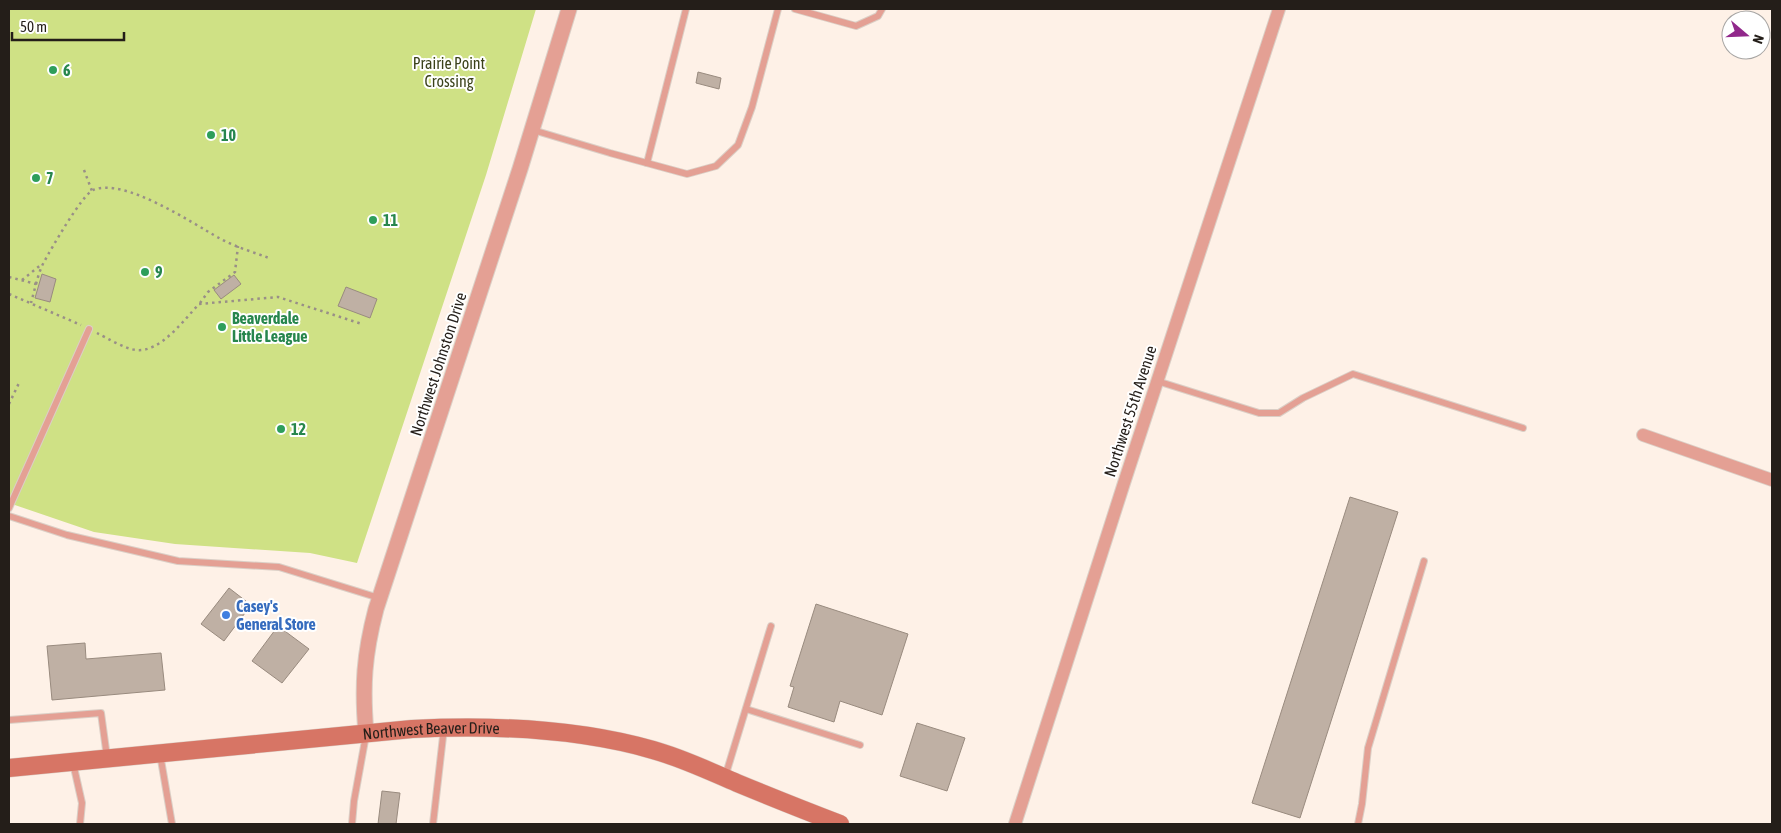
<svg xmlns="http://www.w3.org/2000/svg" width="1781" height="833" viewBox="0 0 1781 833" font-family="'Asap Condensed',sans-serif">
  <rect width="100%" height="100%" fill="#fef1e7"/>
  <!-- green -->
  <path fill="#cfe185" d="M9,9H536L486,175L357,563L310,553L175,544L94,532L9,503Z"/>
  <!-- building -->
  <g fill="#bfb0a4" stroke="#998b7f">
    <path d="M698,72L721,78L719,89L696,83Z"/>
    <path d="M42,274L56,279L50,302L35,298Z"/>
    <path d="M234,275L241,284L221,299L214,290Z"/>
    <path d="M346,287L377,299L370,318L338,306Z"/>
    <path d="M1350,497L1398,512L1300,818L1252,803Z"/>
    <path d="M229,588L251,605L224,641L201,624Z"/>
    <path d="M816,604L908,634L882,715L840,701L834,722L788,707L794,687L790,686Z"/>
    <path d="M278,626L309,649L282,683L252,661Z"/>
    <path d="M85,643L86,659L161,653L165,690L52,700L47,646Z"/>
    <path d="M917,723L965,738L947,791L900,776Z"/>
    <path d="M382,791L400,793L396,824H378Z"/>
  </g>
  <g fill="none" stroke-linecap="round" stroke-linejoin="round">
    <defs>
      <g id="service">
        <path d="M795,9L856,26L878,16L882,9"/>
        <path d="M533,130L610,153L687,174L716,166L738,145L752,107L778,9"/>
        <path d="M647,163L686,9"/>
        <path d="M1157,381L1259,413H1279L1303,398L1353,374L1523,428"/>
        <path d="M9,508L89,329"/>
        <path d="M9,516L67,535L178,561L279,567L379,598"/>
        <path d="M746,709L860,745"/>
        <path d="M9,720L101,713L107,757"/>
        <path d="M160,754L172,824"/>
        <path d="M73,763L82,803L80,824"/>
        <path d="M725,777L771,626"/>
        <path d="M352,824L354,801L366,735"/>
        <path d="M433,824L444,728"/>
        <path d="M1358,824L1362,804L1368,748L1424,561"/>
      </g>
      <g id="minor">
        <path d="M1643,435L1772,480"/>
        <path d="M1015,824L1124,483L1279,9"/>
      </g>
      <path id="tertiary" d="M366,733C362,686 364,655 376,609L520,169L569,9"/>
      <g id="secondary">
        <path id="s1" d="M9,768L412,729C491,725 576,728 653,750C682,758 709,771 737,783C771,797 806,811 840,824"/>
      </g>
    </defs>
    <!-- service casing -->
    <use href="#service" stroke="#dbcfc6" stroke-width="8"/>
    <!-- minor casing -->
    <use href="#minor" stroke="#dbcfc6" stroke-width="14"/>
    <!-- tertiary casing -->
    <use href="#tertiary" stroke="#dbcfc6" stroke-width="17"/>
    <!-- secondary casing -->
    <use href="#secondary" stroke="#dbcfc6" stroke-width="19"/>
    <!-- path -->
    <g stroke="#998f87" stroke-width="2.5" stroke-dasharray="2.5 4" stroke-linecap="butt">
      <path d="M84,170L92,191"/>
      <path d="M9,277L36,284L31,303"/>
      <path d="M22,280L42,264"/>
      <path d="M36,284C38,277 40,269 44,262C51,249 82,195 93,190C124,177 192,223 219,238C235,247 253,252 269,258"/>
      <path d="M9,294L81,325"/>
      <path d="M200,303L208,292L235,272L238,246"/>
      <path d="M97,333C107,338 125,349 136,350C160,353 184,320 199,304L278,297L362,324"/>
      <path d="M9,404L19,383"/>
    </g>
    <!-- service -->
    <use href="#service" stroke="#e4a094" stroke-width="6"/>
    <!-- minor -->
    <use href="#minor" stroke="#e4a094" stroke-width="12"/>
    <!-- tertiary -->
    <use href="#tertiary" stroke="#e4a094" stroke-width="15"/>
    <!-- secondary -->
    <use href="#secondary" stroke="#d77565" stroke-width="18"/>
  </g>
  <!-- markers -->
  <g fill="#2e9e5b" stroke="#fff" stroke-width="2">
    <circle cx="53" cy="70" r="5"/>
    <circle cx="211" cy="135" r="5"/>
    <circle cx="36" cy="178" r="5"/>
    <circle cx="373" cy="220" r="5"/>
    <circle cx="145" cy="272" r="5"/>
    <circle cx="222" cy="327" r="5"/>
    <circle cx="281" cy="429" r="5"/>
  </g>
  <circle fill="#3f7fe0" stroke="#fff" stroke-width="2" cx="226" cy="615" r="5"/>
  <g text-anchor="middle" stroke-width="4" stroke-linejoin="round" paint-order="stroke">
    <!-- park labels -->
    <g font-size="16" fill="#3b421a" stroke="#fff">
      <text x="449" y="69">Prairie Point<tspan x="449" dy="18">Crossing</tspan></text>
    </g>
    <!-- leisure labels -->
    <g font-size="16" font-weight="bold" fill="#27864d" stroke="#fff" text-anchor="start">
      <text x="63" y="76">6</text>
      <text x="221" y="141">10</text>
      <text x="46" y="184">7</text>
      <text x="383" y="226">11</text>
      <text x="155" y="278">9</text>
      <text x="232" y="324">Beaverdale<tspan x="232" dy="18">Little League</tspan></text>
      <text x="291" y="435">12</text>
    </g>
    <!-- street labels -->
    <g font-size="16" fill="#241e19" stroke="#fff">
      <text transform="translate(438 364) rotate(-72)" y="6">Northwest Johnston Drive</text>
      <text transform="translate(1130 411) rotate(-72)" y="6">Northwest 55th Avenue</text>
      <text dy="6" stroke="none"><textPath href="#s1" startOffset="424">Northwest Beaver Drive</textPath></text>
    </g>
    <!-- shop labels -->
    <g font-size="16" font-weight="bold" fill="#366cbe" stroke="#fff" text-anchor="start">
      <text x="236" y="612">Casey's<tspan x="236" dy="18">General Store</tspan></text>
    </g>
  </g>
  <!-- border -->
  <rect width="1781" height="833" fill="none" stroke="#241e19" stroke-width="20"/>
  <!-- north arrow -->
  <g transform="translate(1746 35) rotate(109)"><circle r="24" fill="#ffffff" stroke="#a7a5a3"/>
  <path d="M0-4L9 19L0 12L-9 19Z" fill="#91288b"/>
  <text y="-8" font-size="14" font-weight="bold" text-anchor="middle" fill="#241e19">N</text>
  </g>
  <!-- scale -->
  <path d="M12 32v8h112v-8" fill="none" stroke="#241e19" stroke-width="2.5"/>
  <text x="20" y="32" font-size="15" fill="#241e19" stroke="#ffffff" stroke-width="4" paint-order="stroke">50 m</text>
</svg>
